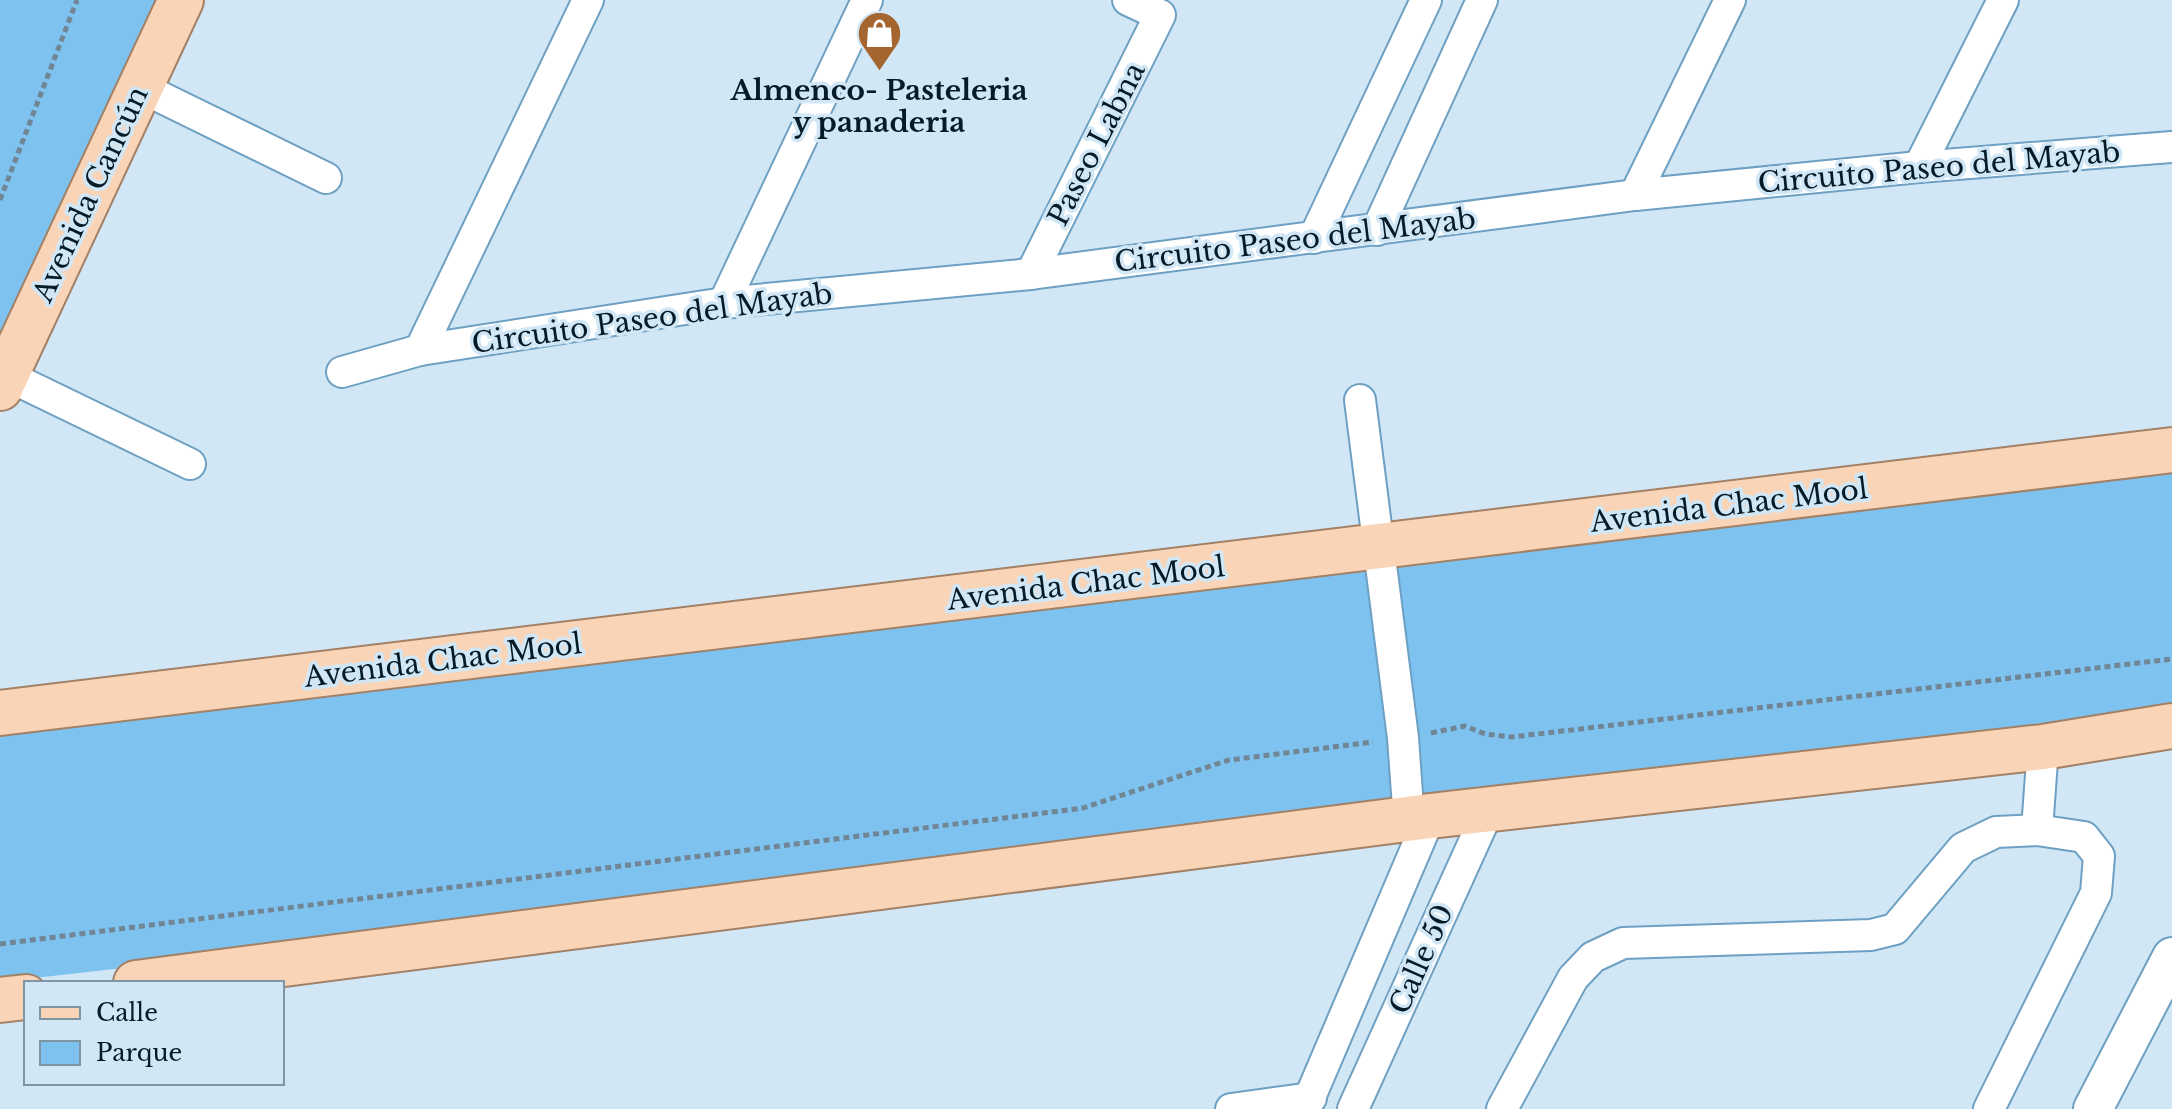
<svg xmlns="http://www.w3.org/2000/svg" width="2172" height="1109" viewBox="0 0 2172 1109" font-family="'Libre Baskerville',serif">
  <rect width="100%" height="100%" fill="#d2e7f6"/>
  <!-- green -->
  <g fill="#7ec2f0">
    <path d="M0,0H181L0,387Z"/>
    <path d="M2172,450V722L1409,821L0,982V724Z"/>
  </g>
  <g fill="none" stroke-linecap="round" stroke-linejoin="round">
    <defs>
      <g id="minor">
        <path d="M140,87L326,178"/>
        <path d="M1919,167L2003,0"/>
        <path d="M1635,195L1730,0"/>
        <path d="M1377,230L1482,0"/>
        <path d="M1314,238L1426,0"/>
        <path d="M1031,274L1160,15L1128,0"/>
        <path d="M724,303L867,0"/>
        <path d="M420,350L588,0"/>
        <path d="M342,372L420,350L724,303L1031,274L1635,195L1919,167L2172,147"/>
        <path d="M6,375L190,464"/>
        <path d="M1360,400L1403,738L1409,821"/>
        <path d="M2037,830L2043,747"/>
        <path d="M1231,1109L1311,1098"/>
        <path d="M1305,1109L1430,816"/>
        <path d="M1353,1109L1489,809"/>
        <path d="M1502,1109L1573,978L1593,957L1623,943L1871,935L1895,929L1963,848L1996,832L2037,830L2084,837L2099,856L2096,893L1989,1109"/>
      </g>
      <path id="tertiary" d="M2093,1109L2172,957"/>
      <g id="primary">
        <path d="M0,388L181,0"/>
        <path d="M0,713L2172,450"/>
        <path d="M136,983L1430,816L2043,747L2172,726"/>
        <path d="M0,1000L26,997"/>
      </g>
    </defs>
    <!-- minor casing -->
    <use href="#minor" stroke="#6da0c3" stroke-width="34"/>
    <!-- tertiary casing -->
    <use href="#tertiary" stroke="#6da0c3" stroke-width="42"/>
    <!-- primary casing -->
    <use href="#primary" stroke="#a28166" stroke-width="48"/>
    <!-- path -->
    <g stroke="#718694" stroke-width="5" stroke-dasharray="6 4" stroke-linecap="butt">
      <path d="M0,200L77,0"/>
      <path d="M1431,733L1465,726L1485,734L1512,737L2172,659"/>
      <path d="M0,944L1083,808L1229,760L1373,742"/>
    </g>
    <!-- minor -->
    <use href="#minor" stroke="#fff" stroke-width="30"/>
    <!-- tertiary -->
    <use href="#tertiary" stroke="#fff" stroke-width="38"/>
    <!-- primary -->
    <use href="#primary" stroke="#fad4b7" stroke-width="44"/>
  </g>
  <!-- icons -->
  <defs>
    <symbol id="shop-pin" viewBox="-11 -11 22 30"><path d="M0 17L-7.5 6A9.5 9.5 0 1 1 7.5 6Z" fill="#a5652e" stroke="#d2e7f6"/><path d="M-5-2.5h2.3a2.7 3.5 0 0 1 5.4 0H5L5.5 6h-11ZM-1.5-2.5h3a1.5 2.3 0 0 0-3 0Z" fill="#fff"/></symbol>
  </defs>
  <g fill-rule="evenodd">
    <use href="#shop-pin" x="854" y="8" width="51" height="69"/>
  </g>
  <g text-anchor="middle" stroke-width="7" stroke-linejoin="round" paint-order="stroke">
    <!-- poi labels -->
    <g font-size="28" font-weight="bold" fill="#061b28" stroke="#d2e7f6">
      <text x="879" y="100">Almenco- Pasteleria<tspan x="879" dy="32">y panaderia</tspan></text>
    </g>
    <!-- street labels -->
    <g font-size="28" fill="#061b28" stroke="#d2e7f6">
      <text transform="translate(1096 144) rotate(-63)" y="10">Paseo Labna</text>
      <text transform="translate(1939 167) rotate(-5)" y="10">Circuito Paseo del Mayab</text>
      <text transform="translate(90 194) rotate(-65)" y="10">Avenida Cancún</text>
      <text transform="translate(1295 240) rotate(-7)" y="10">Circuito Paseo del Mayab</text>
      <text transform="translate(652 318) rotate(-8)" y="10">Circuito Paseo del Mayab</text>
      <text transform="translate(1729 505) rotate(-7)" y="10">Avenida Chac Mool</text>
      <text transform="translate(1086 583) rotate(-7)" y="10">Avenida Chac Mool</text>
      <text transform="translate(443 660) rotate(-7)" y="10">Avenida Chac Mool</text>
      <text transform="translate(1421 959) rotate(-66)" y="10">Calle 50</text>
    </g>
  </g>
  <!-- legend -->
  <rect x="24" y="981" width="260" height="104" fill="#d2e7f6" stroke="#8095a4" stroke-width="2"/>
  <rect x="40" y="1007" width="40" height="12" fill="#fad4b7" stroke="#8095a4" stroke-width="2"/>
  <text x="96" y="1021" font-size="24" fill="#061b28">Calle</text>
  <rect x="40" y="1041" width="40" height="24" fill="#7ec2f0" stroke="#8095a4" stroke-width="2"/>
  <text x="96" y="1061" font-size="24" fill="#061b28">Parque</text>
</svg>
